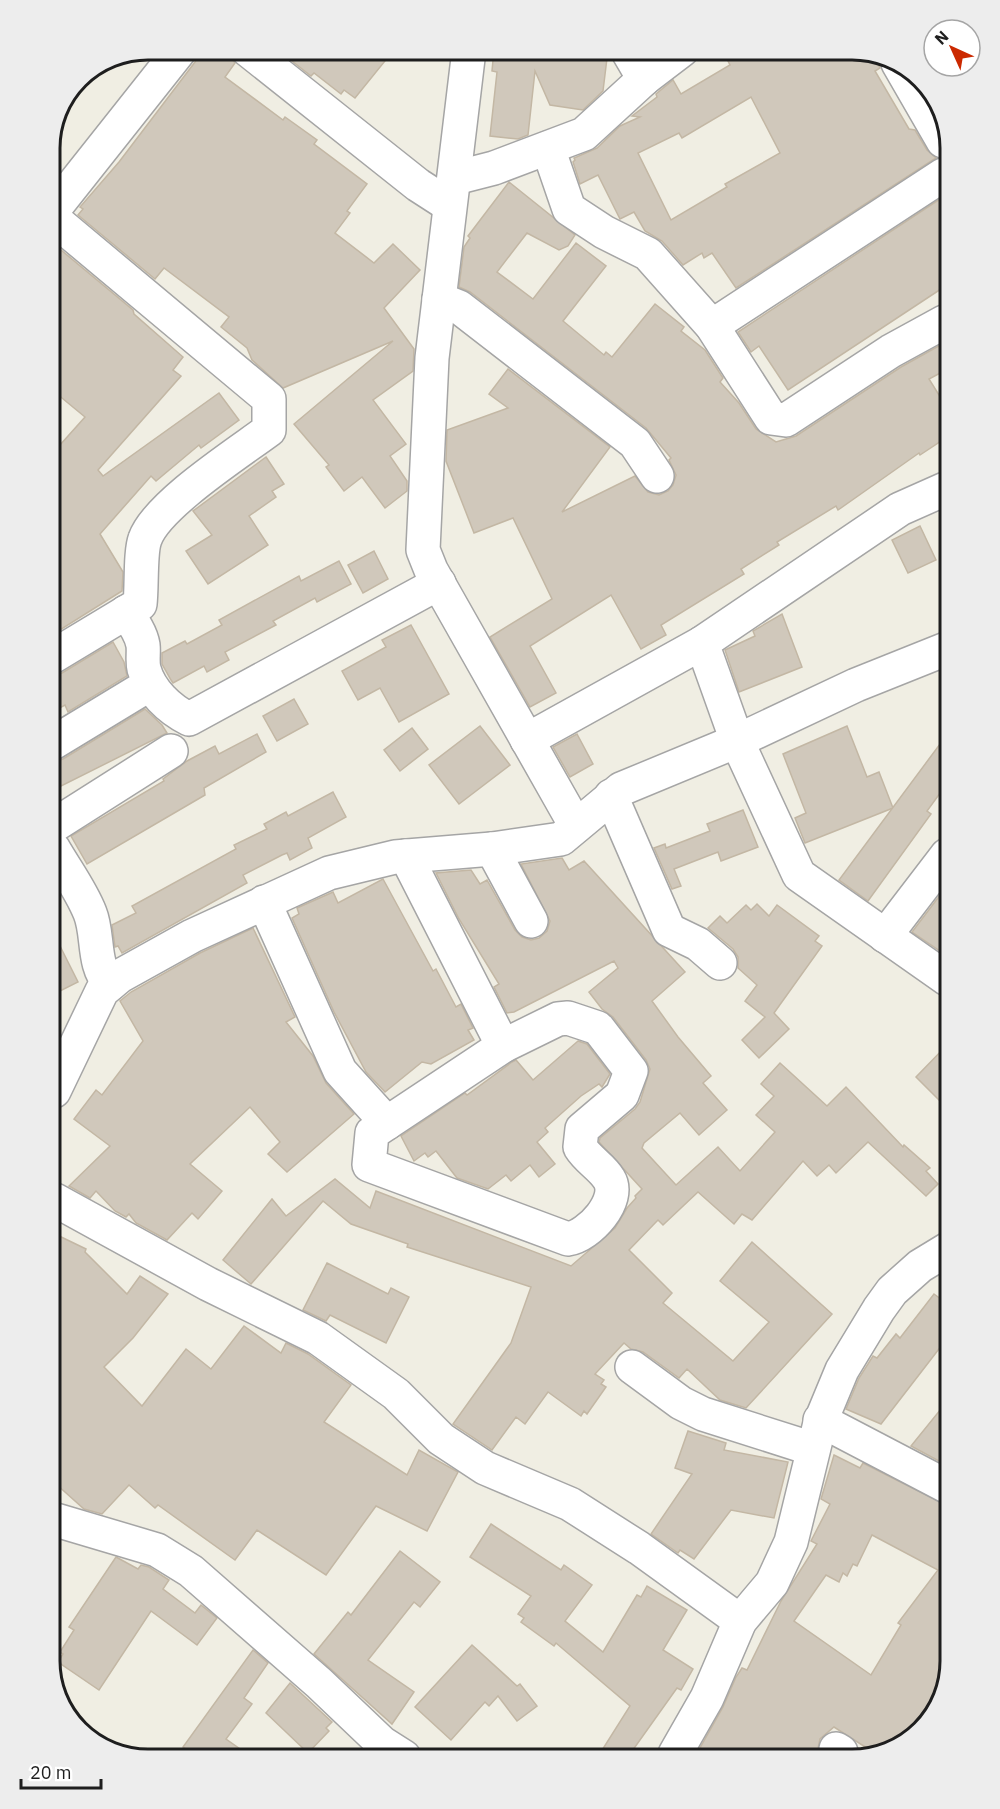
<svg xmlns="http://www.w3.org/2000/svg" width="1000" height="1809" viewBox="0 0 1000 1809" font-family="'IBM Plex Sans',sans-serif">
  <rect width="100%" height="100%" fill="#f0eee3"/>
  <!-- building -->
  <g fill="#d0c8bb" stroke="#c3b7a4" stroke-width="1.5" fill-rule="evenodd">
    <path d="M200,50H222L230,56L235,63L225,77L283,120L285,117L317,140L314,144L367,184L347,211L350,213L335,233L374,263L393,244L420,270L384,308L414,349L413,371L373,400L406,444L390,456L407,481V491L385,508L362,477L344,491L326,467L329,465L294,424L393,341L283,388L252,360L247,348L221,327L229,317L164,268L155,279L78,215L83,209L80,207L119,162L195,62Z"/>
    <path d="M278,50H370L385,61L355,98L344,90L341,94L314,73L311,76Z"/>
    <path d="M494,50L574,54L575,50H608L603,91L583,110L550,105L535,71L528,135L518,139L490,136L497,72L492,71Z"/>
    <path d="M731,50H859L873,55L880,68L875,71L909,129L915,130L927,150L936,158L736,288L712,253L704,258L702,253L683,265L662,241L645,231L634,212L620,219L598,175L580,184L573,162L575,160L574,158L597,148L620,126L640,117L632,116L657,97L656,94L673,80L681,94L730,65L728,61L735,57ZM751,97L780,153L725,184L727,187L671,220L638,153L679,133L682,138Z"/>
    <path d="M509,182L575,235L568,246L559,250L527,233L497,272L533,299L576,243L606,266L563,321L604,355L606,352L612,357L655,304L684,327L681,331L705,350L723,378L720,382L739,403L756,429L776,442L796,436L901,367L944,343V371L929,379L944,403V439L920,455L919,453L838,510L836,506L777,542L779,545L741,569L744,574L661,625L666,635L641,649L611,595L530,646L556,693L530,707L490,637L552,599L513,518L474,533L446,461L447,430L508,408L489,394L508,369L610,447L562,512L635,476L648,492L659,495L668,491L673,485L676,475L669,460L671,458L646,428L470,292L459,287L464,247L470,238L468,236Z"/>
    <path d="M943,197L944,287L788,390L759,346L751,352L738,332Z"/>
    <path d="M55,245L133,310L134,314L183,357L173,370L181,376L98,470L103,476L219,393L239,420L201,448L199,445L156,481L151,476L100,534L123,572L122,591L52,635L51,455L85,417L51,389L50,251Z"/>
    <path d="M266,457L284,484L272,491L276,497L249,516L268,545L208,584L186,551L212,535L193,511Z"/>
    <path d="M920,526L936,560L908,573L892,540Z"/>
    <path d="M374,551L388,579L363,593L348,565Z"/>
    <path d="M339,561L351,584L317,602L315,598L273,621L276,625L225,652L229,660L207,672L204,666L173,683L171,680L162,664V653L185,641L187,644L222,625L219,620L299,576L301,581Z"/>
    <path d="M782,614L802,667L739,692L725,650L755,636L753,631Z"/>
    <path d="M411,625L449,694L399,722L380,688L358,700L342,671L386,647L382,640Z"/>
    <path d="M113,642L124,662L127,676L68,712L65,705L52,712V676L62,673Z"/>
    <path d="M294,699L308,724L277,741L263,716Z"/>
    <path d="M145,709L162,725L167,733L53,790V762L63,759Z"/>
    <path d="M480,726L510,765L459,804L429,765Z"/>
    <path d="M847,726L867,777L879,772L893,808L805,843L795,818L806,813L783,754Z"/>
    <path d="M412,728L428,749L400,771L384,750Z"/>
    <path d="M257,734L266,752L204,788L205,795L87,864L71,836L164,781L163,779L187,761L215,746L219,754Z"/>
    <path d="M577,734L593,764L570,777L553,747Z"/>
    <path d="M946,736V785L927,811L931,814L868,901L839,880Z"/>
    <path d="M333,792L346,817L308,838L312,848L290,860L287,853L282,855L243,875L247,883L122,953L118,946L115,947L112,925L136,913L132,906L236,849L234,845L267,829L264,824L286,812L288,816Z"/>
    <path d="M743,810L758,847L721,861L718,852L674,869L681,886L672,889L654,848L665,844L666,848L710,831L707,824Z"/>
    <path d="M562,858L569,870L584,861L685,972L652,1001L678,1037L711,1076L703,1083L727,1110L699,1135L680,1113L644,1143L642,1148L676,1185L718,1147L740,1171L775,1132L756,1115L774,1096L761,1084L780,1063L827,1106L846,1087L903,1147L904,1145L930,1168L926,1171L938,1184L926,1196L868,1142L836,1173L829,1165L817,1176L803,1161L752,1220L742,1214L734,1224L698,1192L663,1225L658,1220L629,1250L672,1293L663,1303L733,1361L769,1322L720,1281L752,1242L832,1314L746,1408L720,1400L687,1369L679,1378L643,1352L631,1349L624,1343L595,1374L604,1380L601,1384L606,1387L587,1414L584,1411L581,1416L548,1392L525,1424L516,1417L492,1450L453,1424L511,1343L531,1287L407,1247L408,1244L351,1224L323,1201L251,1284L223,1260L272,1199L286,1216L335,1179L370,1208L376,1191L571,1266L615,1228L627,1208L636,1198L635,1196L642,1189L599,1142L600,1138L635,1109L640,1102L650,1069L646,1060L613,1017L602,1009L589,992L618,968L614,961L514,1012L507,1013L494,987L499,984L459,919L436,873L471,870L480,884L487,880L515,930L522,937L531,940L539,938L547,931L550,921L521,864Z"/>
    <path d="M383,879L433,971L436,969L456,1007L461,1004L473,1028L468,1030L474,1040L431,1064L422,1062L385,1092L366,1072L334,1012L292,918L299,914L297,908L333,892L338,903Z"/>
    <path d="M947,886V941L940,951L912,932Z"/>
    <path d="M757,904L769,916L777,905L819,936L815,941L822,946L774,1013L789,1029L759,1058L742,1040L765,1017L745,1001L757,985L738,968V957L733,949L708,928L720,916L727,923L746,905L751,910Z"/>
    <path d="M253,928L295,1017L286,1022L313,1056L326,1083L354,1114L287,1172L268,1154L280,1142L250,1107L190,1164L222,1191L198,1219L192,1213L167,1240L136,1223L129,1214L126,1217L115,1211L96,1191L90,1198L69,1186L110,1146L74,1119L96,1090L102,1095L143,1041L120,1001L131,992L200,953Z"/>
    <path d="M53,932L78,982L54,994V981Z"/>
    <path d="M578,1041L587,1044L610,1074L602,1087L599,1084L581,1096L545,1128L548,1132L537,1142L555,1164L539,1177L530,1165L511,1181L506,1175L488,1189L457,1178L436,1151L428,1157L425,1153L414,1161L401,1136L465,1093L467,1095L512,1062L516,1060L533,1080Z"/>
    <path d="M947,1045L948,1080V1109L916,1077Z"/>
    <path d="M55,1234L86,1249L85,1252L127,1294L140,1276L168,1294L133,1338L104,1367L142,1406L186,1349L211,1369L244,1326L281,1353L286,1343L308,1354L351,1385L324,1422L407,1475L419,1450L458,1472L427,1531L376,1506L326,1575L257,1530L235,1560L158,1505L155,1508L129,1485L102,1514L84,1509L56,1484Z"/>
    <path d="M327,1263L388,1294L391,1288L409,1297L386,1343L330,1315L326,1321L303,1310Z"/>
    <path d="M934,1294L949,1305V1336L881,1424L846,1409L859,1378L873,1356L877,1358L896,1334L900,1338Z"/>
    <path d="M949,1399V1435L950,1467L911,1446Z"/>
    <path d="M688,1431L726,1443L724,1450L788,1462L774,1518L731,1510L694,1559L680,1550L678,1553L651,1534L692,1474L675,1468Z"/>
    <path d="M834,1455L860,1468L863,1463L950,1507V1661L934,1715L890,1752H873L834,1727L820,1739L817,1753L711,1754L700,1748L723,1707L736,1677L742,1668L747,1670L781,1601L817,1544L811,1541L830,1504L821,1499ZM872,1535L938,1570L898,1623L901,1625L871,1675L794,1621L826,1575L839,1582L843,1573L847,1576L853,1564L857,1566Z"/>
    <path d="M491,1524L561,1570L564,1565L592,1585L565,1621L603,1652L637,1595L641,1597L647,1586L687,1610L663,1650L693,1669L681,1690L677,1688L630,1754L599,1755L630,1706L556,1643L554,1646L521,1622L524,1618L518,1614L531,1596L470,1557Z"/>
    <path d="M400,1551L440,1582L420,1607L414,1602L368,1660L414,1692L392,1724L314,1654L348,1612L351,1615Z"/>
    <path d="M116,1557L138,1569L141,1565L149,1567L169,1580L163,1589L195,1613L201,1605L217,1618L197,1645L151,1611L99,1690L58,1662L63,1654L60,1652L74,1630L69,1627Z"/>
    <path d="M472,1645L517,1686L520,1684L537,1706L517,1721L498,1696L489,1706L485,1702L451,1740L415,1707Z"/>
    <path d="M253,1650L268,1663L244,1698L252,1704L226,1739L253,1758L201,1759L183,1747Z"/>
    <path d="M290,1683L332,1722L326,1728L329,1731L308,1753L266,1713Z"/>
  </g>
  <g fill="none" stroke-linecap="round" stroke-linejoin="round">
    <defs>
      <g id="minor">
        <path d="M248,50L418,185L449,205"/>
        <path d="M469,50L432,358L423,550L431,570L576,826"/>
        <path d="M627,50L644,79"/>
        <path d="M898,63L943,141"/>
        <path d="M548,148L569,209L604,232L648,254L712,326L771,418L786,420L891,351L944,322"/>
        <path d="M455,178L494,168L584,134L644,79L682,50"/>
        <path d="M50,214L180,50"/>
        <path d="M50,216L269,399V430C238,453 157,505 145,539C140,552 142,587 140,604L52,657"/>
        <path d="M439,299L459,307L635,443L657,476"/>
        <path d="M712,326L943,175"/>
        <path d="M945,489L900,509L702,643L737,741L799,875L947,979"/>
        <path d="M126,612C133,622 141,633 143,645C144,653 142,661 144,669C150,691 169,709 189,719L439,583"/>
        <path d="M527,740L702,643"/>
        <path d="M53,743L137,692"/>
        <path d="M611,796L669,930L698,944L720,963"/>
        <path d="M53,826L171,751"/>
        <path d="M53,848C65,869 81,890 90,913C99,935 92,965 110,984"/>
        <path d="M492,849L531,921"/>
        <path d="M406,856L503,1046"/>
        <path d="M264,902L340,1071L387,1123"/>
        <path d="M885,936L947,855"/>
        <path d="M568,1018L598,1028L631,1071L622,1095L582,1129L580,1147C588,1160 602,1167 609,1179C622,1200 589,1236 568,1239L369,1165L372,1133L503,1046L558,1019Z"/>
        <path d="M54,1091L102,991L120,976L192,936L329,873L395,857L492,849L561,839L621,789L737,741L856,685L946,649"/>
        <path d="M55,1200L208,1284L318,1338L396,1394L441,1439L485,1468L570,1504L639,1548L740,1621"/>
        <path d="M632,1367L681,1403L703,1414L813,1449"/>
        <path d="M820,1420L950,1488"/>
        <path d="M56,1520L157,1550L191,1571L319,1683L382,1743L404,1757"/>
        <path d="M836,1749L841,1752"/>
        <path d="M675,1754L707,1698L740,1621L772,1583L791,1542L820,1423L842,1370L879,1309L892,1291L920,1266L948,1249"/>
      </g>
    </defs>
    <!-- minor casing -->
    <use href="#minor" stroke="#a5a5a5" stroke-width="36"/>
    <!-- minor -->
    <use href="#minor" stroke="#fff" stroke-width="33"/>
  </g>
  <!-- crop -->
  <path d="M0 0H1000V1809H0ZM148 60H852A88 88 0 0 1 940 148V1661A88 88 0 0 1 852 1749H148A88 88 0 0 1 60 1661V148A88 88 0 0 1 148 60Z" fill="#ededed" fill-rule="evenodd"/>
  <path fill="none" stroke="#1e1e1e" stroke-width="3" d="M148 60H852A88 88 0 0 1 940 148V1661A88 88 0 0 1 852 1749H148A88 88 0 0 1 60 1661V148A88 88 0 0 1 148 60Z"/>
  <!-- north arrow -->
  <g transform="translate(952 48) rotate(315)"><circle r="28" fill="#ffffff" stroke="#a5a5a5" stroke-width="1.5"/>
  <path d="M0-4.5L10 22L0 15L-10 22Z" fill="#cb2900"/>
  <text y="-9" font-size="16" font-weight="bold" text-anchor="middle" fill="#1e1e1e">N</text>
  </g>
  <!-- scale -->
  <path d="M21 1779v9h80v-9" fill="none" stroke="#1e1e1e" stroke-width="3"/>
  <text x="30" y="1779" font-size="18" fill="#1e1e1e" stroke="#ffffff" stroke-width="4.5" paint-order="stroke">20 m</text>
</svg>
